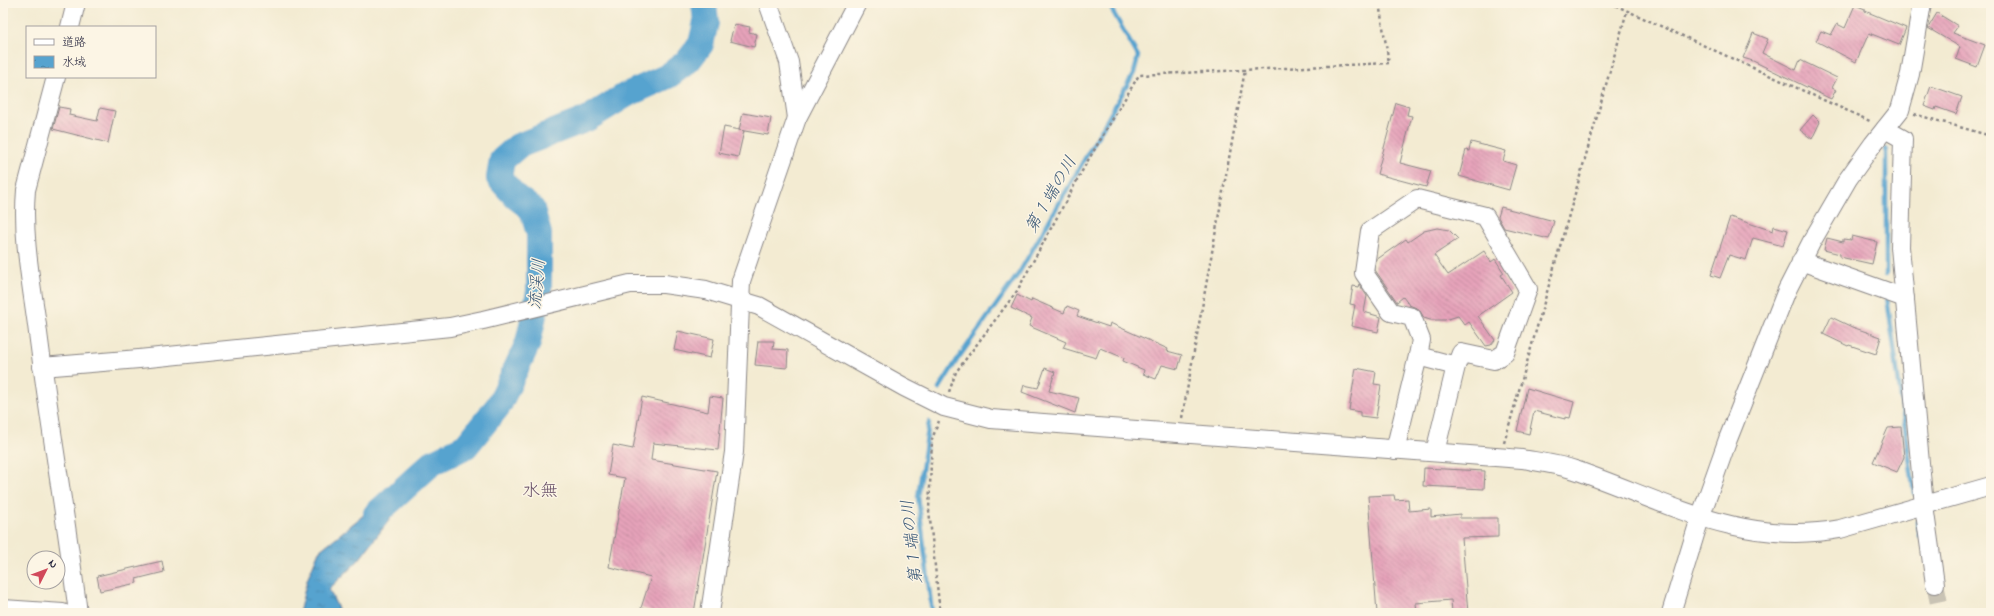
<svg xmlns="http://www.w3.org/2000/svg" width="1994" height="616" viewBox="0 0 1994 616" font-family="'Indie Flower','Klee One',sans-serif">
  <defs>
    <pattern id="water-ripples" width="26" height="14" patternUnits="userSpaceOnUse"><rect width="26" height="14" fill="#57a3cf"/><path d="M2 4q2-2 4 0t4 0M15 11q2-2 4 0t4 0" fill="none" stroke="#4884a9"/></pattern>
    <pattern id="building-back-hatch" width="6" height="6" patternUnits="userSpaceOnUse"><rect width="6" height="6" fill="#e6a3ba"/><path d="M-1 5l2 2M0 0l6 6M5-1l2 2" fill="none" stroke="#ba8498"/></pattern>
  </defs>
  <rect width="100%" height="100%" fill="#fcf5e5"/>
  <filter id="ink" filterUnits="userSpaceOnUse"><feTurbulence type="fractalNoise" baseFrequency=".025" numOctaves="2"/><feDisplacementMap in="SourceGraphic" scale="8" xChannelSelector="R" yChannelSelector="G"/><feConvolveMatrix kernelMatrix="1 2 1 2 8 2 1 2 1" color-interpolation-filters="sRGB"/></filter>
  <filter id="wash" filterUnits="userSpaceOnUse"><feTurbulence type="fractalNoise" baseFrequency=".012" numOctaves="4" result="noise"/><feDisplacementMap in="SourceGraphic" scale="16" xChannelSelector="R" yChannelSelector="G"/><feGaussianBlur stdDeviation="0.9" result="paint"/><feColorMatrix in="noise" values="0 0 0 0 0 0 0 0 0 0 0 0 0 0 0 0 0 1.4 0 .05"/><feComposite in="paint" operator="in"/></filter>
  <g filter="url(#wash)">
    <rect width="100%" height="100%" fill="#f3ebd2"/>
    <!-- water -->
    <path fill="url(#water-ripples)" stroke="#3c6285" d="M402,484L403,502L358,561L329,589L340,613H299L307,580L319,551Z"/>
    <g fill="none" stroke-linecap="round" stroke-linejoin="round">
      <!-- stream -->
      <g stroke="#57a3cf" stroke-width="4.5">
        <path d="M1886,149V274"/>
        <path d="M1887,298L1914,493"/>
        <path d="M939,389L957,360L1019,273L1134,73L1138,56L1108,3"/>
        <path d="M929,422L918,497L932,613"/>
        <path d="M1917,522L1919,536"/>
      </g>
      <!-- river -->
      <path stroke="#57a3cf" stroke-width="26" d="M376,514L432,463L466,446L499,405L528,343L539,292V234L532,209L516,197L499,178L502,160L518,146L587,119L626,95L668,76L688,61L701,44L706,22L704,3"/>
    </g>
    <g id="blocks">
      <!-- building -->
      <g fill="url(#building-back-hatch)">
        <path d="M1855,5L1865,9V11L1906,28L1899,45L1869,33L1856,62L1816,41L1821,31L1831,35L1837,24L1845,28Z"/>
        <path d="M1937,13L1958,26L1953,33L1985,45L1977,67L1956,59L1960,47L1928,28Z"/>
        <path d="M734,24L750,27L749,32L757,34L754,47L730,41Z"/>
        <path d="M1753,33L1768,39L1762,53L1796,70L1800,60L1837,78L1832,88L1836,90L1831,99L1753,61L1743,58Z"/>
        <path d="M1931,86L1962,97L1956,114L1936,107L1935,110L1924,106Z"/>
        <path d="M1396,103L1409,107L1407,115L1412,116L1400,163L1431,171L1426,187L1377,174Z"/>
        <path d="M59,107L70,109L69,115L97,121L100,108L115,111L108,143L53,129Z"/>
        <path d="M743,113L771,118L768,135L739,130Z"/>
        <path d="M1813,115L1820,122L1812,139L1800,130Z"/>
        <path d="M724,127L744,131L738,157L719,153Z"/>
        <path d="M1471,142L1506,151L1503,161L1516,165L1509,190L1459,176L1466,150L1469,151Z"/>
        <path d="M1501,207L1554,221L1549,239L1504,228L1498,217Z"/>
        <path d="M1730,217L1773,231L1774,226L1788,230L1783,246L1753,238L1746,260L1729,255L1720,278L1711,275Z"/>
        <path d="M1437,228L1449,230L1458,239L1434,255L1448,275L1484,251L1491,262L1495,259L1504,273L1501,275L1512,292L1478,316L1495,340L1491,345L1486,346L1469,322L1465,325L1458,316L1445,320H1430L1424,318L1419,309L1409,305L1403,297L1397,302L1375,270L1376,260L1406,239L1408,242L1424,231Z"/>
        <path d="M1852,236L1877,242L1872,264L1840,257V254L1824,250L1827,238L1843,242V239L1851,240Z"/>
        <path d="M1359,284L1367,296L1364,312L1381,317L1378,332L1351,326L1355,305L1350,304L1353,286L1358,287Z"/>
        <path d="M1017,295L1031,302L1032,299L1064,313L1067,306L1079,311L1077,316L1109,327L1110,323L1168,349L1167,351L1182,355L1178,369L1162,365L1156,379L1143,374L1144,370L1123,361L1124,358L1100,348L1096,358L1063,348L1066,342L1029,326L1032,318L1011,308Z"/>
        <path d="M1831,317L1852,327L1881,337L1876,354L1849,345L1848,346L1823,334Z"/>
        <path d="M678,331L714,339L710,358L674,350Z"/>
        <path d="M758,341H774L773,349L788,350L787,368L755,365Z"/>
        <path d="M1045,368L1055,372L1049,391L1079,398L1075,413L1022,392L1024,385L1038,388Z"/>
        <path d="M1356,368L1376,372L1374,384L1381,385L1376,418L1360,416V412L1349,410Z"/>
        <path d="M1527,388L1574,402L1570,418L1565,417V419L1534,411L1529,434L1517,431Z"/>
        <path d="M710,396L723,398L718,450L653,443L651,460L717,471L694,613H657L641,608L651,577L609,567L625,478L608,475L613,445L633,449L642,397L708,412Z"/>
        <path d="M1901,427L1904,457L1897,472L1873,462L1888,428Z"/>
        <path d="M1424,468L1485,471L1484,489L1423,486Z"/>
        <path d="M1394,495L1395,500L1408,499L1409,511L1431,509V517L1460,514V518H1498V537L1462,538L1468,613H1452L1451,600L1416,603L1417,613H1377L1368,496Z"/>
        <path d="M162,561L164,572L136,579L137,583L100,591L97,576Z"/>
      </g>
    </g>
  </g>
  <g filter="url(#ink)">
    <use href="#blocks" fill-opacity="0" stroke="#8a8686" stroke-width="1"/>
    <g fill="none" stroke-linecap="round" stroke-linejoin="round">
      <!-- minor-tunnel -->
      <path stroke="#c9c3b4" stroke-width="18" stroke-dasharray="18 9" stroke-linecap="butt" d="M1935,584L1941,613"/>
      <defs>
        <g id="minor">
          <path d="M768,3L789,62L797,118"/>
          <path d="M70,27L76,3"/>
          <path d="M56,77L26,190C22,235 31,281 37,325C49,421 66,517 78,613"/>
          <path d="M1885,129L1903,139L1900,247L1924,506L1935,584"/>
          <path d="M1801,261L1905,298"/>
          <path d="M1418,356L1421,340L1412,317L1391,312L1364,273L1370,231L1417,199L1485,216L1528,289L1505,353L1494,360L1461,353L1456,366"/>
          <path d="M42,367L139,359L450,327L483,320L630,284H664L706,290L759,306L904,387L944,407L991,419L1522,459C1539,462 1558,464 1575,470C1665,501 1741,547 1840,529L1991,486"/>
          <path d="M1395,450L1418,356L1456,366L1435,452"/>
          <path d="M3,609L63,613"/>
          <path d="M710,613L734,452L741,281L797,118L857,3"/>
          <path d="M1671,613L1700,518L1728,439L1787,290L1812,241L1848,179L1873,144L1900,110L1910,74L1922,3"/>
        </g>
      </defs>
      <!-- minor casing -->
      <use href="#minor" stroke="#8a8686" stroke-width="20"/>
      <!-- path -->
      <g stroke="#8a8686" stroke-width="2.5" stroke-dasharray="3 3" stroke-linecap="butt">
        <path d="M1610,3L1872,122"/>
        <path d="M1914,114L1991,136"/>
        <path d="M949,392L956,372L1017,291L1087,162L1139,75L1389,63L1379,3"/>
        <path d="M1182,418L1245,70"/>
        <path d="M939,421L932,439L929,510L940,613"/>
        <path d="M1504,443L1627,11"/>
      </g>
      <!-- minor -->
      <use href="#minor" stroke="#fff" stroke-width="18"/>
    </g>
  </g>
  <g text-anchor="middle" stroke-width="3" stroke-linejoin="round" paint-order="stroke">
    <!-- water labels -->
    <g font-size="17" font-style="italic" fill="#375676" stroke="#fcf5e5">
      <text transform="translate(1050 194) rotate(-60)" y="6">第１端の川</text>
      <text transform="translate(536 284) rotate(-85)" y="6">流渓川</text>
      <text transform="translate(911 542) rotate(-96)" y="6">第１端の川</text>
    </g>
    <!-- quarter labels -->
    <g font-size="18" fill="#674f67" stroke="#fcf5e5">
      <text x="540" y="496">水無</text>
    </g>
  </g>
  <!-- margin -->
  <rect width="1994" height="616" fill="none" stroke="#fcf5e5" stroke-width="16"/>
  <!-- legend -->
  <rect x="26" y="26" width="130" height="52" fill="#fcf5e5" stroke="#a5a1a1"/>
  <rect x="34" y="39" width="20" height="6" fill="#ffffff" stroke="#a5a1a1"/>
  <text x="62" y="46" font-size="12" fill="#22223b">道路</text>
  <rect x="34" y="56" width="20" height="12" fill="url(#water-ripples)" stroke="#a5a1a1"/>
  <text x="62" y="66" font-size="12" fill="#22223b">水域</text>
  <!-- north arrow -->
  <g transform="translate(46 570) rotate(48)"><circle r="19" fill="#fcf5e5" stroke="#a5a1a1"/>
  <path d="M0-3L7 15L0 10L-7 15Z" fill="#d1495b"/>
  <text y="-6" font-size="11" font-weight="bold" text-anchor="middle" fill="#22223b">N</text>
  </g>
</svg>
